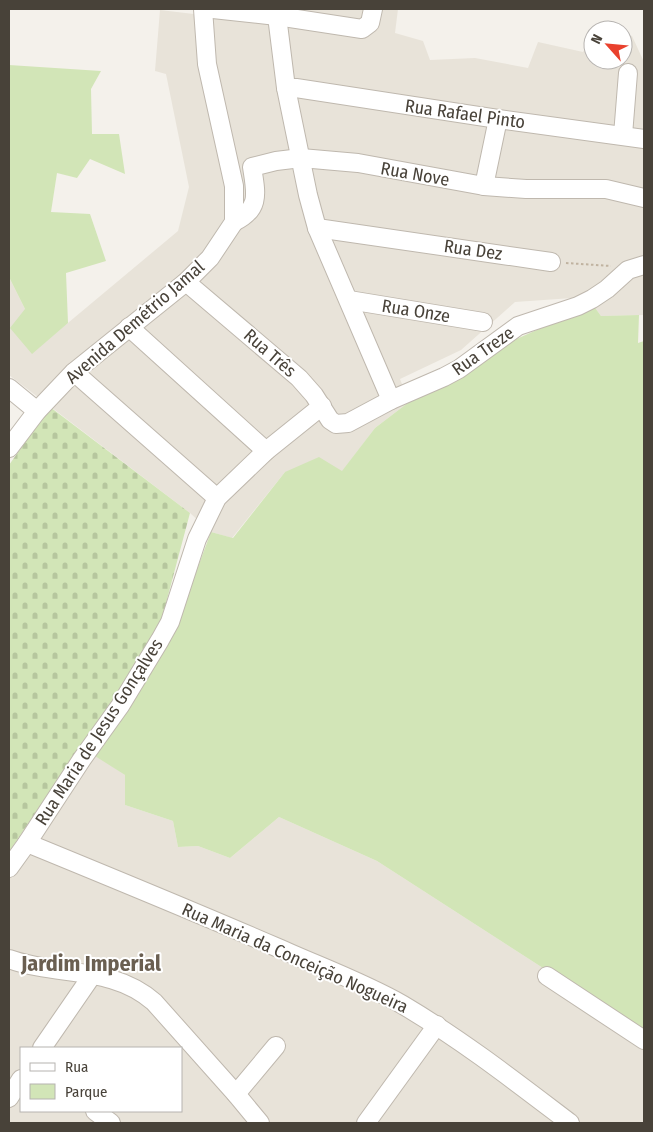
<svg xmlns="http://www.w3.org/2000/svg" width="653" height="1132" viewBox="0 0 653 1132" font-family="'Fira Sans Condensed',sans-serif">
  <defs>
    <pattern id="cemetery-stones" width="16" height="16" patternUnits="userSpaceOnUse" patternTransform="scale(1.25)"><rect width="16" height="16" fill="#d2e5b7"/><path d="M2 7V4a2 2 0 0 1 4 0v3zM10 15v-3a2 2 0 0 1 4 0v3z" fill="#b6c69e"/></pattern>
  </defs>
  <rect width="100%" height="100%" fill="#f4f1eb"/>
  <!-- residential -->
  <g fill="#e8e3d9" fill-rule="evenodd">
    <path d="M204,9H398L395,33L423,41L430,60L475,58L528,68L538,42L583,52L593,35V60H623V33L632,36L644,62V315L601,316L587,297L515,302L461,350L400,379L409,402L375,428L342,472H285L232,538L211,532L190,513L9,375V277L25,309L32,353L178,231L189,187L166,74L155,71L160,10L202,15Z"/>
    <path d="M81,745L125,775V805L173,821L178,847L198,846L230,858L279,817L377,861L644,1033V1123H9V852ZM21,1048H181V1111H21Z"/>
  </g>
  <!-- green -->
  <g fill="#d2e5b7">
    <path d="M9,65L101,71L91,89L92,134H119L125,174L90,159L77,178L57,173L51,212L90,214L106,261L66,273L68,323L32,354L10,328L25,309L9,277Z"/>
    <path d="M593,305L601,316L639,315L638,343L644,341V1033L377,861L279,817L230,858L198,846L178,847L173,821L125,805V775L95,756L171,639L211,532L233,538L285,472L319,457L342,471L375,428L409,402L406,394L512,341Z"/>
  </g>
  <!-- cemetery -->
  <path fill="url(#cemetery-stones)" d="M50,407L190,513L157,637L81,745L9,852V465Z"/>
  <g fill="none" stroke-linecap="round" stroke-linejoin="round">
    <defs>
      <g id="minor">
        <path d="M213,9L277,16L362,29L370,23L373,9"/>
        <path d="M278,9L277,16L286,88L308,195L317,228L391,400"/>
        <path d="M286,88H296L498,119L644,139"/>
        <path d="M623,135L628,73"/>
        <path d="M484,186L498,119"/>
        <path d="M234,222C261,209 256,193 252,167L276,161L301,158L358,163L484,186L526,189H606L644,198"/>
        <path d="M317,228L551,262"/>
        <path d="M186,282L299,378L314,395L330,420L336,424L348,423L391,400L444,377L459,369L518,326L578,306L592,299L607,289L628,270L644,265"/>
        <path d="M349,300L483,322"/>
        <path d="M129,327L266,451"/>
        <path d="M74,372L217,498"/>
        <path d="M9,388L37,411"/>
        <path d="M9,448L37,411L74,372L186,282L210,258L234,222V186L207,64L203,9"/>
        <path d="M27,843C110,877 193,911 276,947C318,966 363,982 403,1005C462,1040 516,1082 570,1123"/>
        <path d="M9,868L27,843L82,759L120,706L160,640L170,622L197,539L217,498L266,451L322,406"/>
        <path d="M9,959C58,977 112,965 154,1002L236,1094L260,1123"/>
        <path d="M547,976L644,1040"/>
        <path d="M42,1048L93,974"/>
        <path d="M236,1094L276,1046"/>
        <path d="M9,1098L21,1079"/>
        <path d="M95,1111L111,1123"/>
        <path d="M366,1123L437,1025"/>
      </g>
    </defs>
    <!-- minor casing -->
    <use href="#minor" stroke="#bfb8ae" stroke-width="20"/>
    <!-- path -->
    <path stroke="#c0b3a0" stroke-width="2" stroke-dasharray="2.5 2.5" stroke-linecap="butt" d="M566,263L611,266"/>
    <!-- minor -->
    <use href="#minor" stroke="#fff" stroke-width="18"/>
  </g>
  <g text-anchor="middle" stroke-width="4" stroke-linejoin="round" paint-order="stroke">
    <!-- street labels -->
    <g font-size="18" fill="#484239" stroke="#fff">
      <text transform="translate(465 114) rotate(8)" y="6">Rua Rafael Pinto</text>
      <text transform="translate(415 174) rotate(10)" y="6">Rua Nove</text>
      <text transform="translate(473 250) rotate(8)" y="6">Rua Dez</text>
      <text transform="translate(416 311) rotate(9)" y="6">Rua Onze</text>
      <text transform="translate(135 322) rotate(-41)" y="6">Avenida Demétrio Jamal</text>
      <text transform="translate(483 351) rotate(-35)" y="6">Rua Treze</text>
      <text transform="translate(270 353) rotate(41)" y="6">Rua Três</text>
      <text transform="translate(99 732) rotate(-57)" y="6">Rua Maria de Jesus Gonçalves</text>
      <text transform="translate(295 958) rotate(24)" y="6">Rua Maria da Conceição Nogueira</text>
    </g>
    <!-- district labels -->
    <g font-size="22" font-weight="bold" fill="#6a5f51" stroke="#fff">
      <text x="91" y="971">Jardim Imperial</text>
    </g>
  </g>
  <!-- border -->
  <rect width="653" height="1132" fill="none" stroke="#484239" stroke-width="20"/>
  <!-- legend -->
  <rect x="20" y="1047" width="162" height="65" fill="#ffffff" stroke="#b6b3b0"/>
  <rect x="30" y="1063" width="25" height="8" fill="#ffffff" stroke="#b6b3b0"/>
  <text x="65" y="1072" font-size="15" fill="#484239">Rua</text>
  <rect x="30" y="1084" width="25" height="15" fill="#d2e5b7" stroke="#b6b3b0"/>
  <text x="65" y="1097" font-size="15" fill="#484239">Parque</text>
  <!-- north arrow -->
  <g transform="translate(608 45) rotate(297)"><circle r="24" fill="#ffffff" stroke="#b6b3b0"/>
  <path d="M0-4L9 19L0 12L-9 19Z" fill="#e9412d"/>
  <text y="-8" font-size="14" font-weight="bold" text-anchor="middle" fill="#484239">N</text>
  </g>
</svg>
